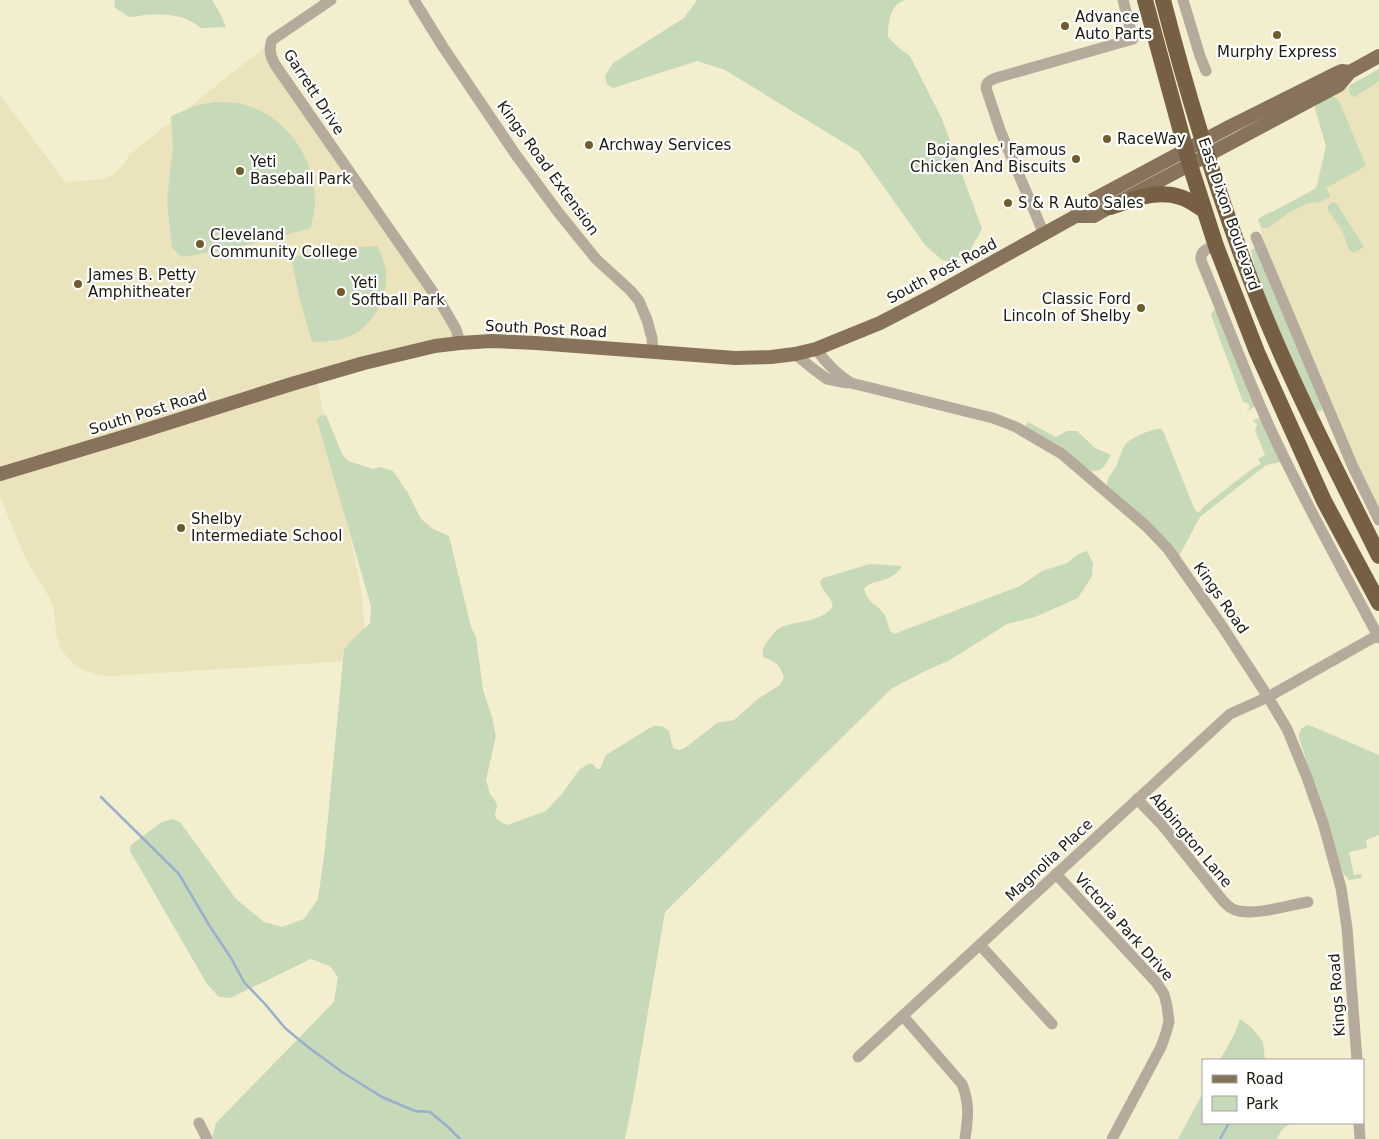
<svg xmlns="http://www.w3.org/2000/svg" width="1379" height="1139" viewBox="0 0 1379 1139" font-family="'DejaVu Sans',sans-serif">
  <rect width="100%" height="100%" fill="#f3eece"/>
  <!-- built -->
  <g fill="#eae3bb">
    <path d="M270,43V47L442,305L460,343L316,377L361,589L367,660L109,676L99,675L79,668L70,660L60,648L56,632L54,610L50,599L26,559L0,497V95L65,182L105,179L118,171L128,157L134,151Z"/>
    <path d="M1379,69V511L1344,437L1268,254L1258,220L1267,213L1274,211L1315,189L1326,146L1314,108L1332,96Z"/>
  </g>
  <!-- green -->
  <g fill="#c6d9b8">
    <path d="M115,0H212L221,15L226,27L201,28C185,14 164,14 143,15C140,16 135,17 131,17C126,16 119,10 114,7Z"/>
    <path d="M697,0H906C890,3 888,23 888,37L900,49L910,56L942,119L982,229L969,252L953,262L942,260L925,245L859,152L725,70L697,61L613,88L607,84L605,76L613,63L684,18Z"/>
    <path d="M1379,69V81L1355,97L1351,96L1349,89L1350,85Z"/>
    <path d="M1332,96L1337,99L1340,103L1366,166L1326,188L1330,195V197L1320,202L1308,203L1290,212L1268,228H1262L1258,220C1263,215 1267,214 1274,211L1313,190L1317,187L1326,146L1315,106Z"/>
    <path d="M217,102C223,103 230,102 237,103C283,112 315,155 315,201C315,210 312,219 311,228L235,248L182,257L172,248L167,200L173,147L171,116L198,105Z"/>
    <path d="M1333,202L1336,203L1364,247L1354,253L1349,250L1342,230L1328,210V206Z"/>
    <path d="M377,246C381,254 385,262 386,272C388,296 375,322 354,334C341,341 326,342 312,342L300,300L292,262L297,256L333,249Z"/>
    <path d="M1255,248L1323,408L1320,412L1315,410L1259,287L1251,250Z"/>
    <path d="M1213,310L1216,311L1256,406L1247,411L1250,407C1248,402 1247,403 1243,402L1211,315Z"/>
    <path d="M326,415L342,454L348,461L373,469L381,467L393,471L408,493L421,519L433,529L449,536L471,627L476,637L483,690L492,717L496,736L486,780L490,794L496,802L497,807L495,814L496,818L501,822L507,825L546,811L561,795L579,770L588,764H593L597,769H600L606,755L653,726H662L669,731L673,748L679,750L685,748L717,723L734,720L759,698L780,685L784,677C779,664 776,662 763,657C762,650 764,645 769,639C772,636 775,630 780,628C796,620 822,623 833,606C831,596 821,591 820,581L823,578L870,564L902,566C899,572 892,577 886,579C877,583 870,581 864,589C869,605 876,603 884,614C889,621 886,629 894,634L1020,586L1042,571L1067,563L1078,554L1087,551L1093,563L1092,576L1078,598L1035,617L1007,624L950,660L923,672L891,689L665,912L634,1094L625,1139H212L216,1123L334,1002L338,977L330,966L311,959L230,998L219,997L207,984L130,851L131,845L162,822L172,819L180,822L236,899L264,922L282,927L304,919L318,899L325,849L344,650L351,641L370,623L371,606L317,420L320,416Z"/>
    <path d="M1259,418L1262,420L1281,462L1266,465L1200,517L1179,556L1107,485C1107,478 1112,473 1116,467C1119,460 1121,451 1125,445C1129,438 1153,428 1161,429L1164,433L1194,508L1197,512H1199L1204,506L1252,469L1261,464L1258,459L1265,455L1255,430L1257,425L1256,423L1252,421Z"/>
    <path d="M1028,422L1056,437L1067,431H1077L1095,448L1111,455C1107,463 1102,473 1091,471L1027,427L1026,425Z"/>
    <path d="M1309,725L1379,755V835L1366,840L1367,848L1349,852L1354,875L1361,874L1362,878L1349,880L1343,873L1299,738C1299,730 1301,727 1309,725Z"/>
    <path d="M1240,1019L1252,1028L1263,1042L1265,1060H1220L1235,1033Z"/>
    <path d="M1203,1093V1123H1293C1284,1126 1281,1130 1277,1139H1178Z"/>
  </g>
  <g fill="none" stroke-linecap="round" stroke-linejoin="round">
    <!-- stream -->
    <g stroke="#98b0ce" stroke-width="2.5">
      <path d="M101,797L179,874L209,925L231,958L244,982L265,1004L285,1028L308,1047L342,1072L382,1097L415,1111L430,1112L447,1126L460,1139"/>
      <path d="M1220,1139L1229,1123"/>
    </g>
    <!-- minor -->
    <g stroke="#b6aa9d" stroke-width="11">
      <path d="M331,0L272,40C268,49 271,58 276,66L442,305L456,329L460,343"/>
      <path d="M414,0L443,47L516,155L558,212L596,259L631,291L639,301L647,320L652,338L653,352"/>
      <path d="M1183,0L1200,56L1206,71"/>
      <path d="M1044,234L1000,130L986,88C986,81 993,79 999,77L1133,39L1123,0"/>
      <path d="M1256,237L1353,467L1379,520"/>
      <path d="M1216,246C1209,248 1200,250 1201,260C1224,316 1245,373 1270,428C1303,500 1342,568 1379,638"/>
      <path d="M816,349C826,363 836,374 851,383L993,418L1016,427L1062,454L1146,526L1168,549L1222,626L1268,697L1287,729L1306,775L1323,823L1341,888L1347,928L1357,1060"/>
      <path d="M795,354L812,368L827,379L847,383"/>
      <path d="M1137,799L1163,826L1223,901C1228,906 1232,910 1239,911C1258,915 1289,905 1308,902"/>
      <path d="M1056,874L1156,982L1164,994L1167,1006L1169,1022L1166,1033L1161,1047L1112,1139"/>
      <path d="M980,945L1052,1024"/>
      <path d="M903,1016L962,1084C970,1104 968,1118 965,1139"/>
      <path d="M858,1057L1230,714L1268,697L1378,635"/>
      <path d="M199,1123L207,1139"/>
      <path d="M1359,1123L1360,1139"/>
    </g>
    <!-- major -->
    <g stroke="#87735b" stroke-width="14">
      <path d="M1076,216H1094L1110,207L1339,85L1350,72L1379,56"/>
      <path d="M0,474L133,434L295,383L364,363L435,346L460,343L491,341L536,343L735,358L771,357L795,354L816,349L880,323L932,296L1076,216L1087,203L1229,127L1333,75L1342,71L1350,72"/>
    </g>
    <!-- highway -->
    <g stroke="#765f43" stroke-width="16">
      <path d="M1145,0L1190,165L1216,246L1257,352L1324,501L1379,603"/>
      <path d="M1163,0C1189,101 1220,202 1258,299C1293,387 1337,471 1379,556"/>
      <path d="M1110,207C1133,200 1156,189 1180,197C1188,199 1196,205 1204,210"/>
    </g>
  </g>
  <!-- markers -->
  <g fill="#6f5c2a" stroke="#fff" stroke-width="2">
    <circle cx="1065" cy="26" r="5"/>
    <circle cx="1277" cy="35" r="5"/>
    <circle cx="1107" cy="139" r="5"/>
    <circle cx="589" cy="145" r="5"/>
    <circle cx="1076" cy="159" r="5"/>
    <circle cx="240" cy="171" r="5"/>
    <circle cx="1008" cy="203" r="5"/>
    <circle cx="200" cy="244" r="5"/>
    <circle cx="78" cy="284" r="5"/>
    <circle cx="341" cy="292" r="5"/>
    <circle cx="1141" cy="308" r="5"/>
    <circle cx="181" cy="528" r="5"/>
  </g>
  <g text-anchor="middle" stroke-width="4.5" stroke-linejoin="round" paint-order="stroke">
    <!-- poi labels -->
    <g font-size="15" fill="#1c1a0e" stroke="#fff" text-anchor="start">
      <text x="1075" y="22">Advance<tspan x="1075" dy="17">Auto Parts</tspan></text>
      <text x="1277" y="57" text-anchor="middle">Murphy Express</text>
      <text x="1117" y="144">RaceWay</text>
      <text x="599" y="150">Archway Services</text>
      <text x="1066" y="155" text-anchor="end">Bojangles' Famous<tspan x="1066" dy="17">Chicken And Biscuits</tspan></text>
      <text x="250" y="167">Yeti<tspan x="250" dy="17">Baseball Park</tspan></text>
      <text x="1018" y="208">S &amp; R Auto Sales</text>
      <text x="210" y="240">Cleveland<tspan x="210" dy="17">Community College</tspan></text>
      <text x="88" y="280">James B. Petty<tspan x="88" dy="17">Amphitheater</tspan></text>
      <text x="351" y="288">Yeti<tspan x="351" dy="17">Softball Park</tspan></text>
      <text x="1131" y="304" text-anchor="end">Classic Ford<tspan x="1131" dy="17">Lincoln of Shelby</tspan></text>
      <text x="191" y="524">Shelby<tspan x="191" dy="17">Intermediate School</tspan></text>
    </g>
    <!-- street labels -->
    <g font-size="15" fill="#1c1a0e" stroke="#fff">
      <text transform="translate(314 92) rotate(57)" y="5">Garrett Drive</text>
      <text transform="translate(548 168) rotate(54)" y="5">Kings Road Extension</text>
      <text transform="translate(1229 214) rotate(71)" y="5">East Dixon Boulevard</text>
      <text transform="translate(942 271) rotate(-28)" y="5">South Post Road</text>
      <text transform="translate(546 329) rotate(3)" y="5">South Post Road</text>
      <text transform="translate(148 412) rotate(-17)" y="5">South Post Road</text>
      <text transform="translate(1221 598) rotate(55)" y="5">Kings Road</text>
      <text transform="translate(1191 840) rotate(50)" y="5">Abbington Lane</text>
      <text transform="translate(1049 860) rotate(-43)" y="5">Magnolia Place</text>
      <text transform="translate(1124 927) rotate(48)" y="5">Victoria Park Drive</text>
      <text transform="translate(1337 995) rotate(-94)" y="5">Kings Road</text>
    </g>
  </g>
  <!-- legend -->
  <rect x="1202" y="1059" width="162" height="65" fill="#ffffff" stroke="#a4a39f"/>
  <rect x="1212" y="1075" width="25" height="8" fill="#87735b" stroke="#a4a39f"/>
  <text x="1246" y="1084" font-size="15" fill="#1c1a0e">Road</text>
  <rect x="1212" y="1096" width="25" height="15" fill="#c6d9b8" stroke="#a4a39f"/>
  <text x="1246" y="1109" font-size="15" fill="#1c1a0e">Park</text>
</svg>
